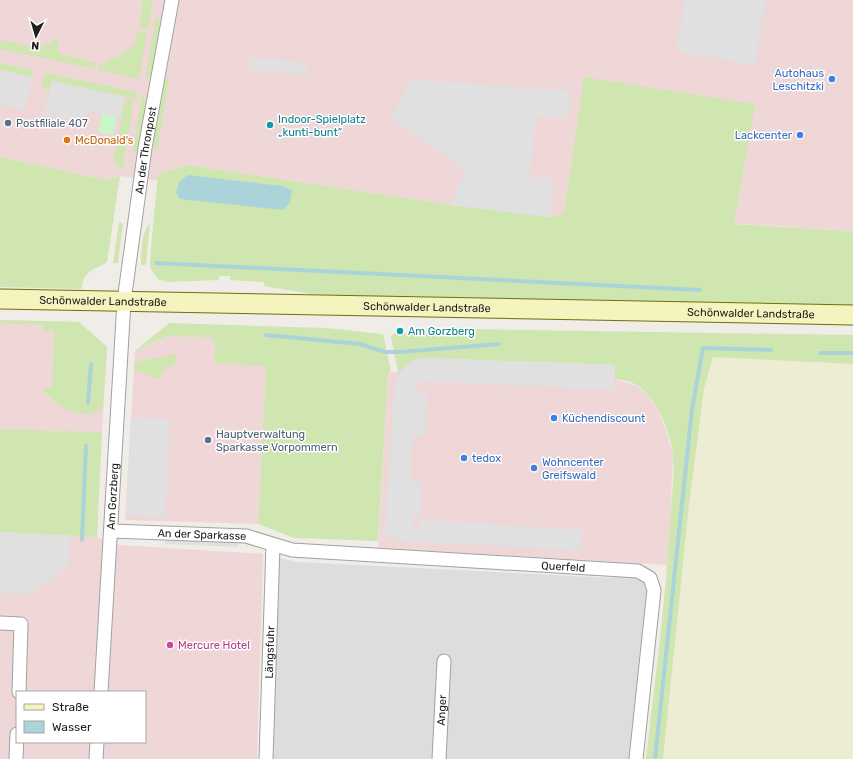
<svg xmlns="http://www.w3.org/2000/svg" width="853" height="759" viewBox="0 0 853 759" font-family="Rubik,sans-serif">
  <rect width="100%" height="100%" fill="#f0ece7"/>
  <!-- residential -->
  <path fill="#dedddd" d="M275,557L297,562L612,578V573L630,575L641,579L647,586L649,599L630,759H270Z"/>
  <!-- commercial -->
  <g fill="#efd7d8" fill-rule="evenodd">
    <path d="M0,0H853V231L565,213L550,217L451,205L189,165L159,174L158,181L120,176L107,180L0,157Z"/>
    <path d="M0,320L79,322L107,347L102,432L0,429Z"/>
    <path d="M168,336L215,338L214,363L266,365L258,524L125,520L135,351Z"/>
    <path d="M408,364L615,365V379L637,386L648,395L658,410L667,432L673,456L668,565L378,548L388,372H400Z"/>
    <path d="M0,532L97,537L120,545L263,554L257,759H0ZM17,692H145V742H17Z"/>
  </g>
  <!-- farmland -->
  <path fill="#ededd3" d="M713,357L853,364V759H663L689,505L704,389Z"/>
  <!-- grass -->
  <g fill="#cfe6b0">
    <path d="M143,0H153L148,29L139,28Z"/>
    <path d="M156,15L160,21L152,75L145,78Z"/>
    <path d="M137,31L147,33L139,79L98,70L99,63L104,64L135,45Z"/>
    <path d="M57,39L59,54L96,63L95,69L0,49V40L40,48Z"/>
    <path d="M0,63L33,70L32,77L0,70Z"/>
    <path d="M47,73L137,92L136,99L52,81L49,91L42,87L44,74Z"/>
    <path d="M170,76L157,150L153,145L164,81Z"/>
    <path d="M584,77L755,104L734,224L853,231V308L416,300L311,294L264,286V282L230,280V276H219V280L168,282L158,279L152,271L150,266L151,247L158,174L189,165L451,205L550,217L564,213Z"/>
    <path d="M142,94L146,102L137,151L132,156Z"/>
    <path d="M125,99L134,100L122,172L114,161Z"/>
    <path d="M0,157L107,180L120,176L107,262C94,270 82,271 82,289L0,287Z"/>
    <path d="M119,222L123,224L118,261V263H113Z"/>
    <path d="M150,223L146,265H141C141,251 141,234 150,223Z"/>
    <path d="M0,320L79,322L107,347L103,408C83,423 53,406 42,388L52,387L54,331H43V325L0,323Z"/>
    <path d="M169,323L325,328L383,334L391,371L388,373L378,541L294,538L258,524L266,366L214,363L215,338L168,336L135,351Z"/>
    <path d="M461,329L853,335V364L713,357L704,389L689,505L663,759H646C655,680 666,600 670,521C671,500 675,478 673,457C672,435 657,398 638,386C631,381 622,380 615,379V365L424,358L416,359L408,364L400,372H398L391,337L393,334L424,333Z"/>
    <path d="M176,354L175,364L167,368L158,379L134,370L135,362Z"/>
    <path d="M0,429L102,432L97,537L0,532Z"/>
  </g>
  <!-- park -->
  <path fill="#c7f6c7" d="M102,114L117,117L113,135L98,132Z"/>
  <!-- parking -->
  <g fill="#e0e0e0">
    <path d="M686,0H766L754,65L676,51Z"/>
    <path d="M249,58L307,62L306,75L249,70Z"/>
    <path d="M0,70L32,77L25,110L0,105Z"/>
    <path d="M410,80L571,91L568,118L534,117V139L529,177L552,179L550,217L451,205L466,170L392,119Z"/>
    <path d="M52,81L124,97L121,118L85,110L82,122L44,114Z"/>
    <path d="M424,358L615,365L614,390L425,381L419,383L416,388V391L427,392L425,436L412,435L410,482L422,483L420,518L410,517L414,529L419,530L420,520L582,530L581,550L396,541V538L385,536L395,385L400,372L408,364L416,359Z"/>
    <path d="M131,418L170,420L165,517L126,515Z"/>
    <path d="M0,532L70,536L67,568L30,594L0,593Z"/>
    <path d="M166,537L238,540V547L165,544Z"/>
  </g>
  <!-- water -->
  <path fill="#aad3da" d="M188,175L282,186L292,190L290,202L283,210L180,199L176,192L180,181Z"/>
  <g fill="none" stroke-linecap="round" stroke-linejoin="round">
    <!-- stream -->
    <g stroke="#aad3da" stroke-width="4">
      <path d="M156,263L700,290"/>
      <path d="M266,335L360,344L385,352H400L499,344"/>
      <path d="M820,353H853"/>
      <path d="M88,403L91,364"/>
      <path d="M82,540L86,446"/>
      <path d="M655,759L692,409L703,348L771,350"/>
    </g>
    <defs>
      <g id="minor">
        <path id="s1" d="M111,531L246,536L292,550L638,571L650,578L654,590L636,759"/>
        <path d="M0,623L21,624L19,692"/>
        <path id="s2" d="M101,692L124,301L145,148L172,0"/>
        <path d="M16,759L17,734"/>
        <path d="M96,759L97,742"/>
        <path id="s3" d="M266,759L273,545"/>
        <path id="s4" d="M439,759L444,661"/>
      </g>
      <g id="secondary">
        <path id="s5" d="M0,299L853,315"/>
      </g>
    </defs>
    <!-- minor casing -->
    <use href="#minor" stroke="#a1a1a1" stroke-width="15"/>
    <!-- secondary casing -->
    <use href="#secondary" stroke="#6e710c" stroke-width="21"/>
    <!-- minor -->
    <use href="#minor" stroke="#fff" stroke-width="13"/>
    <!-- secondary -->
    <use href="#secondary" stroke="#f6f4be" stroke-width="19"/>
  </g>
  <!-- markers -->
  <g fill="#3f7fe0" stroke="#fff" stroke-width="1.5">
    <circle cx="832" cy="79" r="4"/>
    <circle cx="800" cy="135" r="4"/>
    <circle cx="554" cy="418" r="4"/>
    <circle cx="464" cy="458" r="4"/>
    <circle cx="534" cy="468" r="4"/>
  </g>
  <g fill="#5c6f8a" stroke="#fff" stroke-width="1.5">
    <circle cx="8" cy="123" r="4"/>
    <circle cx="208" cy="440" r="4"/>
  </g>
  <g fill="#0f9aa8" stroke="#fff" stroke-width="1.5">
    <circle cx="270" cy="125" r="4"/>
    <circle cx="400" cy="331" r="4"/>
  </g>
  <circle fill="#e8710a" stroke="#fff" stroke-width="1.5" cx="67" cy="140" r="4"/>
  <circle fill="#d1479c" stroke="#fff" stroke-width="1.5" cx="170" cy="645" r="4"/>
  <g text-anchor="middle" stroke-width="3" stroke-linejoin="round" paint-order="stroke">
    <!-- shop labels -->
    <g font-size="11" fill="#366cbe" stroke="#fff" text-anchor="start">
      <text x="824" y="77" text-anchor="end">Autohaus<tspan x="824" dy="13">Leschitzki</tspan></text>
      <text x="792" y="139" text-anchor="end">Lackcenter</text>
      <text x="562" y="422">Küchendiscount</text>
      <text x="472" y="462">tedox</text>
      <text x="542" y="466">Wohncenter<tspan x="542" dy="13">Greifswald</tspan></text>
    </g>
    <!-- culture labels -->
    <g font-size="11" fill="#0d838f" stroke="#fff" text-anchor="start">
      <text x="278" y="123">Indoor-Spielplatz<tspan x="278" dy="13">„kunti-bunt“</tspan></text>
      <text x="408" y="335">Am Gorzberg</text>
    </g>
    <!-- service labels -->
    <g font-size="11" fill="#4e5e75" stroke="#fff" text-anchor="start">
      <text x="16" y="127">Postfiliale 407</text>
      <text x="216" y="438">Hauptverwaltung<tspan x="216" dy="13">Sparkasse Vorpommern</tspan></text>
    </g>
    <!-- food labels -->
    <g font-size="11" fill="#c56008" stroke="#fff" text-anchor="start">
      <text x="75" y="144">McDonald's</text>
    </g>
    <!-- street labels -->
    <g font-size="11" fill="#202020" stroke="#fff">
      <text dy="4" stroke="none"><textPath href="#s2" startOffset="544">An der Thronpost</textPath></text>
      <text dy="4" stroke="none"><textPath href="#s5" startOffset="103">Schönwalder Landstraße</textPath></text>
      <text dy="4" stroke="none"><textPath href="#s5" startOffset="427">Schönwalder Landstraße</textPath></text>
      <text dy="4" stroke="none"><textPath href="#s5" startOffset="751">Schönwalder Landstraße</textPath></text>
      <text dy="4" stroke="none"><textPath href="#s2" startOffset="196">Am Gorzberg</textPath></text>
      <text dy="4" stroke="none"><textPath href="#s1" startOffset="91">An der Sparkasse</textPath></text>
      <text dy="4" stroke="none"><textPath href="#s1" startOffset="455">Querfeld</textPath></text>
      <text dy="4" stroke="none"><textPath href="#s3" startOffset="107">Längsfuhr</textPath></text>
      <text dy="4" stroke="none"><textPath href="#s4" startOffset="49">Anger</textPath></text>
    </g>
    <!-- hotel labels -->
    <g font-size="11" fill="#b23c85" stroke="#fff" text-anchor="start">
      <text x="178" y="649">Mercure Hotel</text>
    </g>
  </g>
  <!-- legend -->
  <rect x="16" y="691" width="130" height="52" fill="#ffffff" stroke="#a6a6a6"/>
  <rect x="24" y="704" width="20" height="6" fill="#f6f4be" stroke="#a6a6a6"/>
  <text x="52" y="711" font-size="12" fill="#202020">Straße</text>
  <rect x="24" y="721" width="20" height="12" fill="#aad3da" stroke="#a6a6a6"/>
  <text x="52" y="731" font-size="12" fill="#202020">Wasser</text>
  <!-- north arrow -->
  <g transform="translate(36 36) rotate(185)" stroke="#ffffff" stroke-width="3" paint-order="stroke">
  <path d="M0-3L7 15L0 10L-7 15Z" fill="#202020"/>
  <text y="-6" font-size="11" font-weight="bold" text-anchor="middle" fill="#202020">N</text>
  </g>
</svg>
